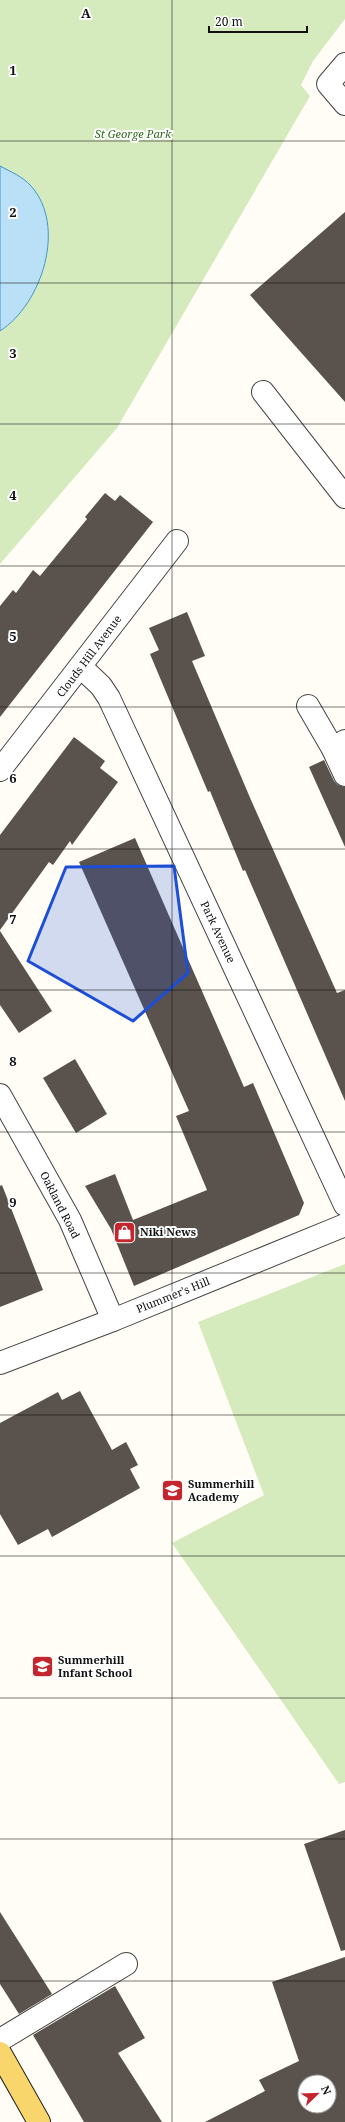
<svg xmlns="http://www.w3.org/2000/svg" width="345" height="2122" viewBox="0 0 345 2122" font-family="'Noto Serif',serif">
  <rect width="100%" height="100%" fill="#fffdf5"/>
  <!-- green -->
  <g fill="#d5ebbd">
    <path d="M0,0H345V19L313,61L301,85L310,96L117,428L0,564Z"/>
    <path d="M345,1264V1782L339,1784L172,1543L264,1495L198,1322Z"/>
  </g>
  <!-- water -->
  <path fill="#b9e0f7" stroke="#3f96cf" d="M0,166C11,172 22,176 31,186C67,226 42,304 0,331Z"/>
  <!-- building -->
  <g fill="#5a524d" fill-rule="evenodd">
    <path d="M345,212V402L250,295Z"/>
    <path d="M105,493L115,501L120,495L153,522L0,717V606L13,590L16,593L33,570L40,576L87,519L85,517Z"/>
    <path d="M187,612L205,656L192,661L251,800L337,993L345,990V1101L245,870L243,871L210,791L208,792L150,654L159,650L149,628Z"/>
    <path d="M74,737L105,761L100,768L118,782L72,845L70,841L53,865L49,862L0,930V835Z"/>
    <path d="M324,760L334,781L338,785L345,787V847L309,767Z"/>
    <path d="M135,838L244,1087L253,1083L304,1203L299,1215L134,1286L111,1229L85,1186L115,1174L133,1220L207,1190L176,1116L189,1111L79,862Z"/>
    <path d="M0,931L52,1011L19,1033L0,1005Z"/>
    <path d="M75,1059L107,1114L76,1133L43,1078Z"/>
    <path d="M2,1185L43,1290L0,1307V1186Z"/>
    <path d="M80,1391L112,1450L126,1442L138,1465L130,1469L140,1488L52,1537L48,1529L18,1545L0,1514V1423L58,1392L62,1400Z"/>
    <path d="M345,1830V1950L341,1951L304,1844Z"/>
    <path d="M0,1912L52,1994L19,2014L0,1984Z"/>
    <path d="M345,1957V2122H205L265,2091L259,2080L299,2061L272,1982ZM305,2082H329V2106H305Z"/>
    <path d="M115,1986L145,2038L118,2053L162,2122H84L33,2035Z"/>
  </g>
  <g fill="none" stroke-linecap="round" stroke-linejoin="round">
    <defs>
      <g id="minor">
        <path d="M345,64L328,84L345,104"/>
        <path d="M263,392L345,497"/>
        <path d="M81,667L101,686L109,698L345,1205"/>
        <path d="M308,706L333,749L345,741"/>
        <path d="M333,749L345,775"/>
        <path d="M0,770L177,541"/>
        <path d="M0,1095L70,1220L113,1320"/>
        <path d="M0,1363L113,1320L345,1225"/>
        <path d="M0,2040L126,1964"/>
      </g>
      <path id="major" d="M0,2053L39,2122"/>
    </defs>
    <!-- minor casing -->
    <use href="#minor" stroke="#444" stroke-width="24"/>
    <!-- major casing -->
    <use href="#major" stroke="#222" stroke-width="24"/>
    <!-- minor -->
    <use href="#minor" stroke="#fff" stroke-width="22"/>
    <!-- major -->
    <use href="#major" stroke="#f9d66b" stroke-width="22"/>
  </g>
  <!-- marked area -->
  <path fill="#1d4ed8" fill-opacity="0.2" stroke="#1d4ed8" stroke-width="3" stroke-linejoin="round" d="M174,866L188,973L133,1021L28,961L66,867Z"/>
  <!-- grid -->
  <path fill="none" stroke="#111" stroke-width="1" stroke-opacity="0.55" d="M172,0V2122M0,141H345M0,283H345M0,424H345M0,566H345M0,707H345M0,849H345M0,990H345M0,1132H345M0,1273H345M0,1415H345M0,1556H345M0,1698H345M0,1839H345M0,1981H345"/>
  <!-- icons -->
  <defs>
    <symbol id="shop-square" viewBox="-11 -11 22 22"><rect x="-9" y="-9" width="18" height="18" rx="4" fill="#c4262e" stroke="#fff"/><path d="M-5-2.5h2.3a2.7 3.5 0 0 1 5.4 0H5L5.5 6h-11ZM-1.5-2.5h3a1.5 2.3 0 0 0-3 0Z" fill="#fff"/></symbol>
    <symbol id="school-square" viewBox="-11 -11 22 22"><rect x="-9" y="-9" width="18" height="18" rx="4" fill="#c4262e" stroke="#fff"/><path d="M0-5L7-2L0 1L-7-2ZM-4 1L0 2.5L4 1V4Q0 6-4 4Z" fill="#fff"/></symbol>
  </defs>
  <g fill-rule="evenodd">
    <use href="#shop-square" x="112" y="1220" width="25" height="25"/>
    <use href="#school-square" x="160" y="1478" width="25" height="25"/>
    <use href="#school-square" x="30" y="1654" width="25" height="25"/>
  </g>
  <g text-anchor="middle" stroke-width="4" stroke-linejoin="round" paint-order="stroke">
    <!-- park labels -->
    <g font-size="11" font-style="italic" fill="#2f6b1f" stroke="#fff">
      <text x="133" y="138">St George Park</text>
    </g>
    <!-- street labels -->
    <g font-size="11" fill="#111" stroke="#fff">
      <text transform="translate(89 656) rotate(-53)" y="4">Clouds Hill Avenue</text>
      <text transform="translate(218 932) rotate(65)" y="4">Park Avenue</text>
      <text transform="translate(60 1205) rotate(63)" y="4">Oakland Road</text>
      <text transform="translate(173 1295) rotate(-22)" y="4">Plummer's Hill</text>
    </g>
    <!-- poi labels -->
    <g font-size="11" font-weight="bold" fill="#111" stroke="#fff" text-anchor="start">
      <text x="140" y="1236">Niki News</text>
      <text x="188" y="1488">Summerhill<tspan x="188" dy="13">Academy</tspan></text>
      <text x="58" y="1664">Summerhill<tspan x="58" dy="13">Infant School</tspan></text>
    </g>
  </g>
  <g font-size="13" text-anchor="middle" font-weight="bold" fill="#111" stroke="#fff" stroke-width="4" stroke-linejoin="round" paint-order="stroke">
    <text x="86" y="18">A</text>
    <text x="13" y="75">1</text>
    <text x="13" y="217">2</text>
    <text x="13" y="358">3</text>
    <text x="13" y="500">4</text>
    <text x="13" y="641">5</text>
    <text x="13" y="783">6</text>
    <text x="13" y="924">7</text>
    <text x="13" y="1066">8</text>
    <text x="13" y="1207">9</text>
  </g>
  <!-- north arrow -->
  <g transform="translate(317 2094) rotate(67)"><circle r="19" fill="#ffffff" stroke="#a0a0a0"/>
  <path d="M0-3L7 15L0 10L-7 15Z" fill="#c4262e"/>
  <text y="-6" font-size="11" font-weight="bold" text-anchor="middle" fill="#111111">N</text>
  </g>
  <!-- scale -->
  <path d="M209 26v6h98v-6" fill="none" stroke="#111111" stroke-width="2"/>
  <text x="215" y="26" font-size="12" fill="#111111" stroke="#ffffff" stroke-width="3" paint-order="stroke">20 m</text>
</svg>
